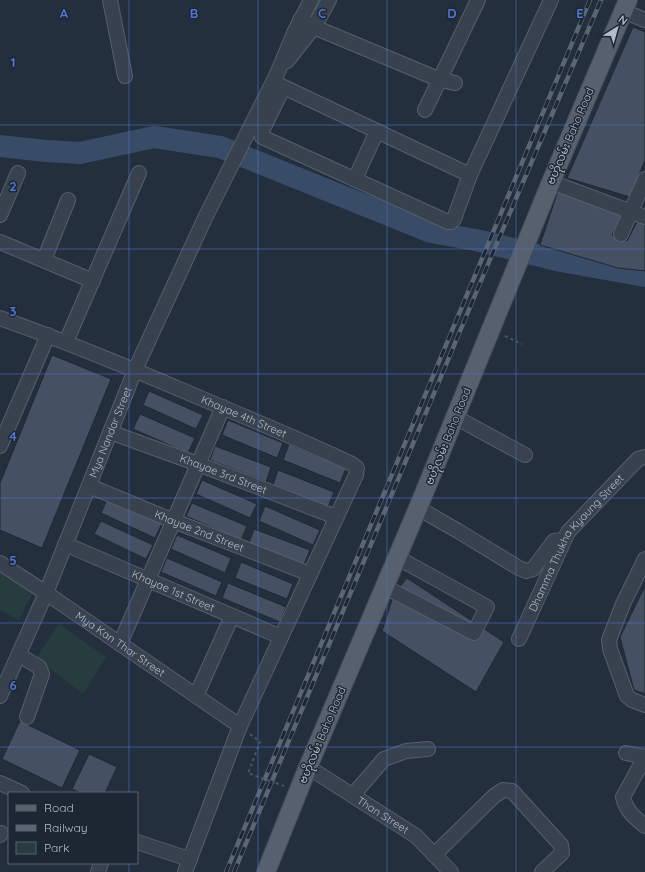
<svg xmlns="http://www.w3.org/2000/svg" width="645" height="872" viewBox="0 0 645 872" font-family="Quicksand,'Noto Sans Myanmar',sans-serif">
  <rect width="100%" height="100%" fill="#242f3e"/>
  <!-- green -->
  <g fill="#263c3f">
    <path d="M0,570L35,588L19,620L0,610Z"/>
    <path d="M59,624L106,657L83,694L36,658Z"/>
  </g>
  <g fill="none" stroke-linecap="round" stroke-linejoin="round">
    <!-- river -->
    <path stroke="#394c67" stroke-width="22" d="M0,146L46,151L80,153L154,137L220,147L431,232L476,240L561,261L645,276"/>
  </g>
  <!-- building -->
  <g fill="#455162" stroke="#1f2835">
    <path d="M633,27L645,32V160L630,197L567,178Z"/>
    <path d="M558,191L623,213L612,235L627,241L638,220L645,223V271L618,268L540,245Z"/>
    <path d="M52,355L111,379L42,548L0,530V483Z"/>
    <path d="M149,391L203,415L196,429L143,405Z"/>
    <path d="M140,414L195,438L188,453L133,429Z"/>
    <path d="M228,420L283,443L277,458L222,435Z"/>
    <path d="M289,444L346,468L340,483L283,460Z"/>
    <path d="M215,446L271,467L266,482L210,460Z"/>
    <path d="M278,470L334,492L328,507L273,485Z"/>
    <path d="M202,480L257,504L250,518L196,494Z"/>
    <path d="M108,498L162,523L155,538L101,513Z"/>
    <path d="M192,503L247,526L241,540L186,516Z"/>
    <path d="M265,506L320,530L313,545L259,521Z"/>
    <path d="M101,521L153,545L146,559L94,534Z"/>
    <path d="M254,529L310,550L304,564L249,543Z"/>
    <path d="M177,535L231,558L225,573L171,549Z"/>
    <path d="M167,558L222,582L216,596L161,572Z"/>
    <path d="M241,562L293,584L287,599L235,578Z"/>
    <path d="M407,578L504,642L476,692L382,631L394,594Z"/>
    <path d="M228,583L286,607L280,622L222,598Z"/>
    <path d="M645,586V694L634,690L620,637Z"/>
    <path d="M20,721L80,750L62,788L2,759Z"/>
    <path d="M89,754L117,767L105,793H81L72,789Z"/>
  </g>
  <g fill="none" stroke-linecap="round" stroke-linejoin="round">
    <defs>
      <g id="minor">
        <path d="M110,0L125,76"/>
        <path d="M623,11L645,20"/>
        <path d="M300,20L314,27L438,79L455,83"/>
        <path d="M287,61L314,27L329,0"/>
        <path d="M275,83L470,175"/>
        <path d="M283,88L261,133L262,137L448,222H451L454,219L470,175L551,0"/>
        <path d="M425,110L478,0"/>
        <path d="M355,179L377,131"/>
        <path d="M551,182L645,217"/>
        <path d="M0,215L18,173"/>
        <path d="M621,234L645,179"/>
        <path d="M0,242L93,281"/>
        <path d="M44,260L68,200"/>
        <path id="s1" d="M0,318C65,341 128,367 191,394C245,417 299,439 352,464L357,468L356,475L240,726L185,872"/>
        <path d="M66,342L139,173"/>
        <path d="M455,417L525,455"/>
        <path id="s2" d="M110,432L198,464L336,517"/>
        <path d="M0,446L48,335"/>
        <path id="s3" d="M89,486L174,521L310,574"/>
        <path d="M418,508L458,531L519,568L526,571L533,569L554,541L563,540"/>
        <path id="s4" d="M65,544L281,637"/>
        <path d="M645,559L623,604L609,640L610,649L627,696L632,700L645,705"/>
        <path id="s5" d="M0,563L46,593L240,726"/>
        <path d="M385,587L474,633L487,607L398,558"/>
        <path id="s6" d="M519,639L568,532L638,459L645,457"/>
        <path d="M120,644L223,407"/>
        <path d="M19,655L39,667L42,674L27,717"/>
        <path id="s7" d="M0,696L46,593L135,370L205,218L277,74L294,33L311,0"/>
        <path d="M196,696L232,616"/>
        <path d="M626,753L645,757"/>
        <path d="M645,757L623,797C626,811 635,818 645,826"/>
        <path id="s8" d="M308,767L416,836L451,872"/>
        <path d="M0,783L22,793"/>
        <path d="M353,795L384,759L406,751L428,749"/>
        <path d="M0,835L1,833"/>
        <path d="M137,842L189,859"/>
        <path d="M434,855L494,796L503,790L512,791L561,845L562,853L542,872"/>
        <path d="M98,872L101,863"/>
      </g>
      <path id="major" d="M266,872L308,767L418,508L551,182L628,0"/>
    </defs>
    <!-- minor casing -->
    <use href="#minor" stroke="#565f6c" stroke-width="16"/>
    <!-- major casing -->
    <use href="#major" stroke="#414a57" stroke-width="20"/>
    <!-- path -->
    <g stroke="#44595c" stroke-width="2" stroke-dasharray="3 3" stroke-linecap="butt">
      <path d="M505,336L522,344"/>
      <path d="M250,734L260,742L248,773L261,778"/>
      <path d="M276,783L284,786"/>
    </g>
    <!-- minor -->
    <use href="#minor" stroke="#38414e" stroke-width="14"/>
    <!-- major -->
    <use href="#major" stroke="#56606e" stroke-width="18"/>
    <defs>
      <g id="rail">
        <path d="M226,872L590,0"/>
        <path d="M234,872L491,257L601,0"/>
      </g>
    </defs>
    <!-- rail casing -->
    <use href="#rail" stroke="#5a6575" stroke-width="4.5"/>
    <!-- rail -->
    <use href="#rail" stroke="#1d2633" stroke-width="3" stroke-dasharray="9" stroke-linecap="butt"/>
    <!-- path-bridge -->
    <path stroke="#44595c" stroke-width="2" stroke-dasharray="3 3" stroke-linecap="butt" d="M261,778L276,783"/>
  </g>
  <!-- grid -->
  <path fill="none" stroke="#5274d3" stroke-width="1" stroke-opacity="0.55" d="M129,0V793M258,0V872M387,0V872M516,0V872M0,125H645M0,249H645M0,374H645M0,498H645M0,623H645M0,747H645M129,863V872"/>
  <g text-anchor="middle" stroke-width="3" stroke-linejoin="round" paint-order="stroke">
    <!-- street labels -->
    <g font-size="11" fill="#b4bcc9" stroke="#1d2633">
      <text transform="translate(570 136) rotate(-67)" y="4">ဗဟိုလမ်း Baho Road</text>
      <text dy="4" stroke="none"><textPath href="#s1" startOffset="263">Khayae 4th Street</textPath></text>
      <text dy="4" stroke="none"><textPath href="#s7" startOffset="286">Mya Nandar Street</textPath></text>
      <text transform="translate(448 436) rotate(-68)" y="4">ဗဟိုလမ်း Baho Road</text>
      <text dy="4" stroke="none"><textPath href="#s2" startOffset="121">Khayae 3rd Street</textPath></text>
      <text dy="4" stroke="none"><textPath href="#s3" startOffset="119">Khayae 2nd Street</textPath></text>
      <text dy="4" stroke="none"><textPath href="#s6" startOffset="113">Dhamma Thukha Kyaung Street</textPath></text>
      <text dy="4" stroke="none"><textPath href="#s4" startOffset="118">Khayae 1st Street</textPath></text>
      <text dy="4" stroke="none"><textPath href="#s5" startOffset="145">Mya Kan Thar Street</textPath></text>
      <text transform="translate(322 735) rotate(-67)" y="4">ဗဟိုလမ်း Baho Road</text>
      <text dy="4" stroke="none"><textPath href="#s8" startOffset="89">Than Street</textPath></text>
    </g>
  </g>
  <g font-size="13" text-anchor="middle" font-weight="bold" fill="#5274d3" stroke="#1d2633" stroke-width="3" stroke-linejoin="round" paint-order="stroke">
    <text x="64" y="18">A</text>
    <text x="194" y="18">B</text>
    <text x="322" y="18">C</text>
    <text x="452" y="18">D</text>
    <text x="580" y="18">E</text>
    <text x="13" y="67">1</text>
    <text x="13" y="191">2</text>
    <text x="13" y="316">3</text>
    <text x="13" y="441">4</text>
    <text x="13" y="565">5</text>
    <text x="13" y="690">6</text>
  </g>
  <!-- legend -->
  <rect x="8" y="792" width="130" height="72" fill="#1d2633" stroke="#59626f"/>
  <rect x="16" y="805" width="20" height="6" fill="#56606e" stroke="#59626f"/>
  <text x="44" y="812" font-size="12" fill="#b4bcc9">Road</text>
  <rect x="16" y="825" width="20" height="6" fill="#5a6575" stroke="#59626f"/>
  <text x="44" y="832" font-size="12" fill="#b4bcc9">Railway</text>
  <rect x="16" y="842" width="20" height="12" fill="#263c3f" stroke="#59626f"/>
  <text x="44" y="852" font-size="12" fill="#b4bcc9">Park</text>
  <!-- north arrow -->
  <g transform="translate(617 28) rotate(37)" stroke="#1d2633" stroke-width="3" paint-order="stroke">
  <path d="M0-3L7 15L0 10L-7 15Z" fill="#b4bcc9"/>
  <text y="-6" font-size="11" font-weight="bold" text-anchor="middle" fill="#b4bcc9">N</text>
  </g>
</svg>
